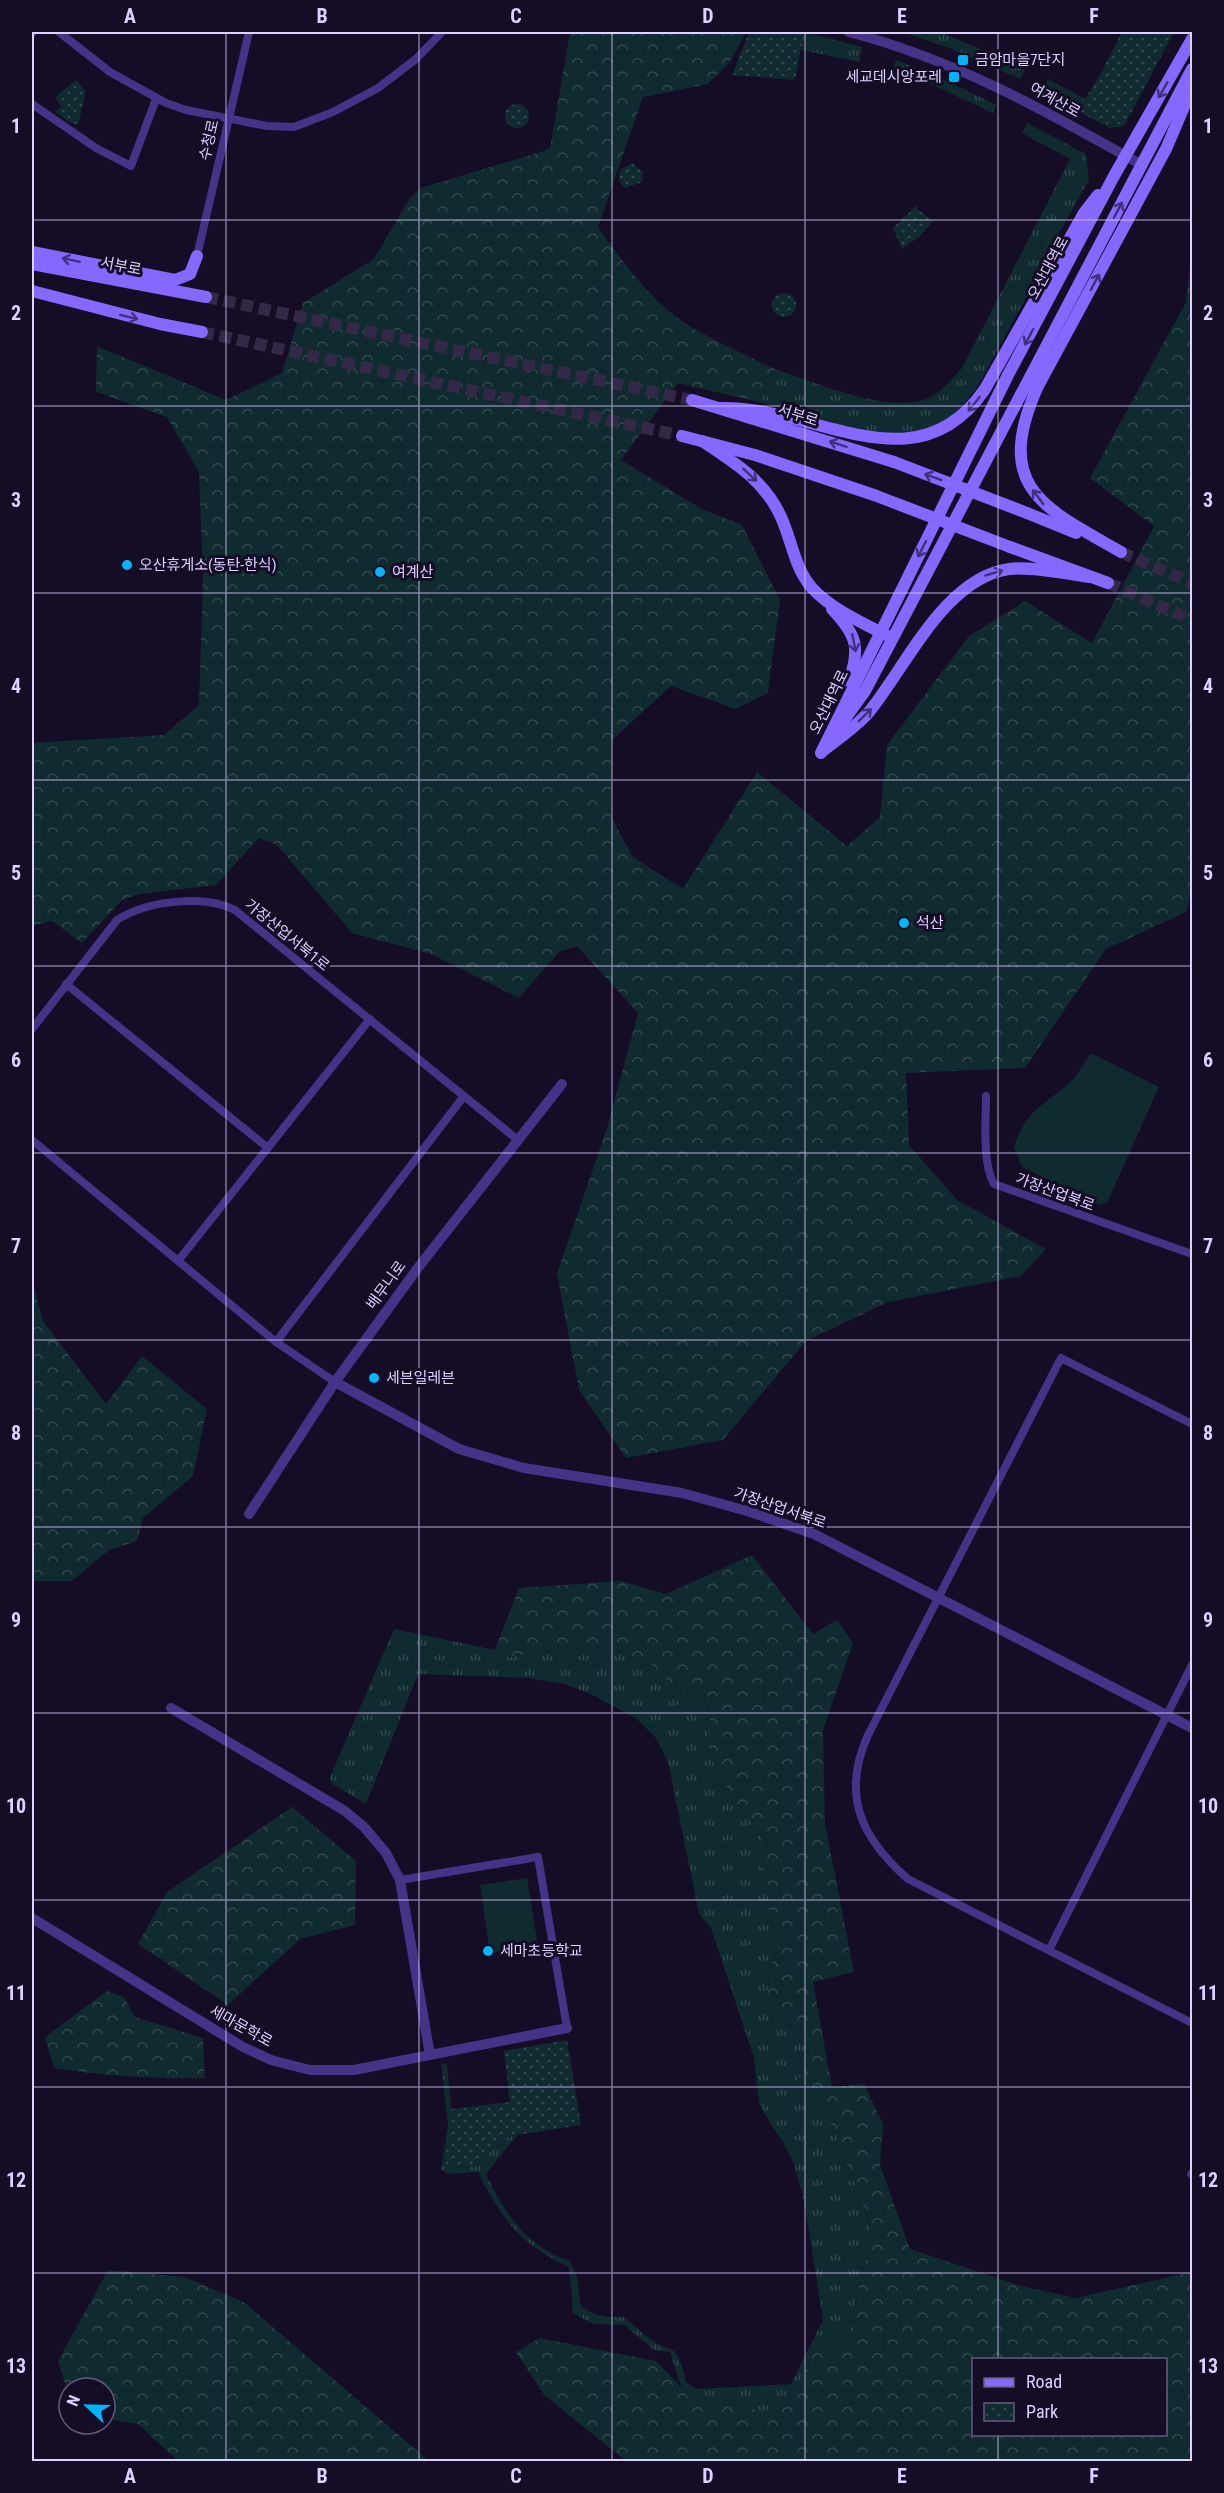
<svg xmlns="http://www.w3.org/2000/svg" width="1224" height="2493" viewBox="0 0 1224 2493" font-family="'Roboto Condensed','Noto Sans KR',sans-serif">
  <defs>
    <pattern id="grass-tufts" width="24" height="20" patternUnits="userSpaceOnUse" patternTransform="scale(1.5)"><rect width="24" height="20" fill="#0f2b2f"/><path d="M3 7l-1-3M5 7V3M7 7l1-3M15 17l-1-3M17 17v-4M19 17l1-3" fill="none" stroke="#32494e"/></pattern>
    <pattern id="forest-crowns" width="20" height="18" patternUnits="userSpaceOnUse" patternTransform="scale(1.5)"><rect width="20" height="18" fill="#0f2b2f"/><path d="M2 6a3 3 0 1 1 6 0M12 15a3 3 0 1 1 6 0" fill="none" stroke="#32494e"/></pattern>
    <pattern id="park-dots" width="8" height="8" patternUnits="userSpaceOnUse" patternTransform="scale(1.5)"><rect width="8" height="8" fill="#0f2b2f"/><path d="M2 2h.1M6 6h.1" fill="none" stroke="#32494e" stroke-width="1.8" stroke-linecap="round"/></pattern>
  </defs>
  <rect width="100%" height="100%" fill="#150c25"/>
  <!-- grass -->
  <g fill="url(#grass-tufts)">
    <path d="M804,32L862,47L859,62L801,50Z"/>
    <path d="M902,32H940L1026,68L1020,79L952,49Z"/>
    <path d="M896,60L925,71L997,105L993,113L922,80L892,71Z"/>
    <path d="M1048,79L1085,99L1078,111L1042,90Z"/>
    <path d="M1027,123L1086,154L1089,180L1055,240L1057,241L978,386L957,413L938,425L904,436L866,432L759,402L775,369C814,382 883,412 923,400C940,394 950,381 962,368L1070,159L1022,133Z"/>
    <path d="M394,1629L495,1650L491,1660L582,1645L601,1648L651,1664L678,1689L705,1703L710,1720L709,1752L732,1798L754,1823L762,1837V1862L769,1890V1920L778,1933C776,1948 766,1985 768,1999C772,2025 817,2030 808,2063C807,2069 799,2077 795,2083C807,2095 820,2107 830,2121C846,2144 868,2208 871,2235L846,2344L816,2345L807,2369L779,2414L691,2397L681,2386L670,2352L654,2350L624,2325L593,2324L573,2313L569,2267C520,2245 501,2218 478,2172L447,2174L441,2169L448,2125L441,2064L447,2063L452,2119L448,2168L475,2167L504,2137L516,2136L486,2174C504,2213 528,2248 570,2261L577,2277L581,2306C595,2316 605,2318 623,2317C632,2322 637,2329 645,2335C672,2358 676,2336 686,2382L696,2389L791,2384L823,2320L804,2200L794,2164L783,2142L771,2125L759,2103L754,2058L711,1928L699,1914L668,1762L656,1738L637,1719L591,1694L564,1684L529,1678L418,1674L366,1804L331,1783L330,1777Z"/>
  </g>
  <!-- forest -->
  <g fill="url(#forest-crowns)" fill-rule="evenodd">
    <path d="M570,32H732L745,34L730,62L708,84L643,97L598,227C623,262 651,302 688,325C716,342 746,355 775,369L759,402L678,383L621,460L702,509L742,525L780,600L768,693L736,709L671,686L612,740L611,817L633,857L683,889L757,772L847,846L880,817L887,745L969,636L1025,601L1092,643L1154,526L1090,478L1186,302L1192,246V891L1186,912L1106,949L1025,1068L906,1073L909,1145L957,1200L1046,1249L1021,1276L888,1302L806,1341L723,1440L626,1458L579,1390L557,1274L607,1128L638,1013L577,946L559,952L519,998L431,954L352,933L277,845L259,838L216,885L140,894L122,900L82,943L52,921L32,926V743L164,735L199,705L203,576L199,472L167,417L96,392L97,346L226,400L282,373L303,303L374,259L410,198L421,188L550,149Z"/>
    <path d="M32,1280L43,1321L106,1404L142,1356L207,1409L193,1476L143,1518L137,1541L109,1550L72,1581H32Z"/>
    <path d="M752,1555L813,1634L837,1620L853,1643L823,1730L825,1824L854,1972L813,1982L832,2087L864,2084L883,2124L880,2165L910,2249L1021,2286L1076,2298L1192,2272V2461H626L544,2395L516,2352L540,2338L656,2361L691,2397L779,2414L807,2369L816,2345L846,2344L871,2236L869,2220L830,2121L795,2083C799,2077 806,2069 808,2063C817,2030 773,2025 768,1999C766,1983 776,1950 778,1933L769,1920V1890L762,1862V1837L754,1823L732,1798L709,1752L710,1720L705,1703L678,1689L651,1664L601,1648L582,1645L491,1660L519,1588L621,1581L666,1594ZM974,2360H1166V2434H974Z"/>
    <path d="M292,1807L356,1861L355,1925L300,1939L228,2005L138,1944L167,1892Z"/>
    <path d="M107,1991L124,1997L135,2017L203,2038L205,2078C154,2079 104,2076 54,2068L45,2037Z"/>
    <path d="M108,2270L185,2277L245,2303L429,2461H178L138,2424L105,2419V2388H69V2396L58,2361Z"/>
  </g>
  <!-- park -->
  <g fill="url(#park-dots)">
    <path d="M749,32H804L795,80L732,75Z"/>
    <path d="M1122,32H1174L1124,126L1110,128L1078,111L1101,73Z"/>
    <path d="M76,80L86,91L78,125L67,121L55,112L61,106L55,97Z"/>
    <circle cx="517" cy="116" r="12"/>
    <path d="M632,163L643,172L642,182L625,188L619,181L620,170Z"/>
    <path d="M915,207L933,221L920,236L902,249L893,228Z"/>
    <circle cx="784" cy="305" r="12"/>
    <path d="M567,2040L581,2125L504,2137L475,2167L448,2168L445,2164L451,2109L510,2102L504,2051Z"/>
  </g>
  <!-- pitch -->
  <g fill="#0f2b2f">
    <path d="M1091,1053L1159,1087L1107,1203L1099,1205L1022,1167L1014,1147C1024,1114 1041,1106 1065,1087C1076,1079 1084,1063 1091,1053Z"/>
    <path d="M527,1878L538,1946L490,1953L480,1885Z"/>
  </g>
  <g fill="none" stroke-linecap="round" stroke-linejoin="round">
    <!-- secondary-tunnel -->
    <g stroke="#332946" stroke-width="12" stroke-dasharray="12 6" stroke-linecap="butt">
      <path d="M206,297L692,400"/>
      <path d="M202,332L682,436"/>
      <path d="M1121,552L1192,583"/>
      <path d="M1108,583L1192,620"/>
    </g>
    <!-- minor -->
    <g stroke="#453388" stroke-width="8">
      <path d="M59,32L110,72L166,103L186,110L267,126L294,127L333,112L378,88L416,59L442,32"/>
      <path d="M32,34L33,32"/>
      <path d="M32,104L96,148L131,166L156,99"/>
      <path d="M197,256L249,32"/>
      <path d="M66,984L268,1148"/>
      <path d="M32,1029L117,920C146,901 204,894 235,910L518,1140"/>
      <path d="M986,1096C986,1120 982,1164 994,1184L1192,1254"/>
      <path d="M32,1140L276,1342L335,1382"/>
      <path d="M178,1261L370,1019"/>
      <path d="M276,1342L464,1096"/>
      <path d="M1192,1424L1061,1358L868,1735C841,1795 861,1838 908,1879L1192,2023"/>
      <path d="M400,1880L538,1857L567,2028"/>
      <path d="M1049,1950L1192,1665"/>
      <path d="M1191,2174L1192,2173"/>
    </g>
    <!-- tertiary -->
    <g stroke="#453388" stroke-width="10">
      <path d="M849,32C956,60 1046,111 1142,165"/>
      <path d="M335,1382L459,1449L524,1468L682,1493L747,1511L814,1534L1192,1728"/>
      <path d="M249,1514L335,1382L417,1269L562,1084"/>
      <path d="M171,1708L345,1811L364,1827L386,1853L400,1880L430,2055"/>
      <path d="M32,1918L243,2047L271,2060L310,2070H354L567,2028"/>
    </g>
    <!-- secondary -->
    <g stroke="#8667ff" stroke-width="12">
      <path d="M32,252L175,280L190,274L197,256"/>
      <path d="M32,264L206,297"/>
      <path d="M32,291L160,324L202,332"/>
      <path d="M692,400L894,462"/>
      <path d="M722,408C815,406 916,490 985,389L1084,213L1098,195"/>
      <path d="M682,436L755,455L874,495"/>
      <path d="M702,441C734,462 765,481 781,517C792,541 794,567 812,588C830,608 862,623 886,635"/>
      <path d="M1027,513L1076,533"/>
      <path d="M1010,547L1108,583"/>
      <path d="M1121,552C1044,508 993,488 1037,388L1166,149L1192,88"/>
      <path d="M832,609C856,634 861,647 849,681"/>
      <path d="M839,727L865,691L1192,69"/>
      <path d="M824,750C839,738 857,726 869,712C907,665 945,578 1009,569C1029,566 1069,574 1090,577"/>
      <path d="M821,753L1008,375L1114,176L1192,39"/>
    </g>
    <!-- secondary-bridge -->
    <g stroke="#8667ff" stroke-width="12">
      <path d="M894,462L1027,513"/>
      <path d="M874,495L1010,547"/>
    </g>
  </g>
  <!-- one-way arrows -->
  <defs><path id="oneway-shaft" d="M-6 0H5M1.5-3L5.5 0L1.5 3" fill="none" stroke-width="1.6" stroke-linecap="round" stroke-linejoin="round" transform="scale(1.5)"/></defs>
  <g stroke="#42307c">
    <use href="#oneway-shaft" transform="translate(1163 90) rotate(120)"/>
    <use href="#oneway-shaft" transform="translate(1118 210) rotate(-62)"/>
    <use href="#oneway-shaft" transform="translate(71 260) rotate(-168)"/>
    <use href="#oneway-shaft" transform="translate(1095 282) rotate(-62)"/>
    <use href="#oneway-shaft" transform="translate(129 317) rotate(14)"/>
    <use href="#oneway-shaft" transform="translate(1029 337) rotate(118)"/>
    <use href="#oneway-shaft" transform="translate(974 404) rotate(129)"/>
    <use href="#oneway-shaft" transform="translate(838 444) rotate(-162)"/>
    <use href="#oneway-shaft" transform="translate(750 475) rotate(43)"/>
    <use href="#oneway-shaft" transform="translate(933 477) rotate(-159)"/>
    <use href="#oneway-shaft" transform="translate(1038 497) rotate(-127)"/>
    <use href="#oneway-shaft" transform="translate(922 549) rotate(117)"/>
    <use href="#oneway-shaft" transform="translate(994 573) rotate(-16)"/>
    <use href="#oneway-shaft" transform="translate(854 643) rotate(79)"/>
    <use href="#oneway-shaft" transform="translate(865 715) rotate(-45)"/>
  </g>
  <!-- grid -->
  <path fill="none" stroke="#ded0ff" stroke-width="1.5" stroke-opacity="0.55" d="M226,32V2462M419,32V2462M612,32V2462M805,32V2462M998,32V2360M32,220H1192M32,406H1192M32,593H1192M32,780H1192M32,966H1192M32,1153H1192M32,1340H1192M32,1527H1192M32,1713H1192M32,1900H1192M32,2087H1192M32,2273H1192M998,2434V2462"/>
  <!-- markers -->
  <g fill="#00b5fb" stroke="#150c25" stroke-width="2">
    <rect x="957" y="54" width="12" height="12" rx="3"/>
    <rect x="948" y="71" width="12" height="12" rx="3"/>
    <circle cx="127" cy="565" r="6"/>
    <circle cx="380" cy="572" r="6"/>
    <circle cx="904" cy="923" r="6"/>
    <circle cx="374" cy="1378" r="6"/>
    <circle cx="488" cy="1951" r="6"/>
  </g>
  <g text-anchor="middle" stroke-width="6" stroke-linejoin="round" paint-order="stroke">
    <!-- poi labels -->
    <g font-size="15" fill="#ded0ff" stroke="#150c25" text-anchor="start">
      <text x="975" y="65">금암마을7단지</text>
      <text x="942" y="82" text-anchor="end">세교데시앙포레</text>
      <text x="139" y="570">오산휴게소(동탄-한식)</text>
      <text x="392" y="577">여계산</text>
      <text x="916" y="928">석산</text>
      <text x="386" y="1383">세븐일레븐</text>
      <text x="500" y="1956">세마초등학교</text>
    </g>
    <!-- street labels -->
    <g font-size="15" fill="#ded0ff" stroke="#150c25">
      <text transform="translate(1055 100) rotate(29)" y="5">여계산로</text>
      <text transform="translate(209 140) rotate(-77)" y="5">수청로</text>
      <text transform="translate(121 266) rotate(11)" y="5">서부로</text>
      <text transform="translate(1048 268) rotate(-62)" y="5">오산대역로</text>
      <text transform="translate(798 415) rotate(18)" y="5">서부로</text>
      <text transform="translate(829 702) rotate(-64)" y="5">오산대역로</text>
      <text transform="translate(287 935) rotate(39)" y="5">가장산업서북1로</text>
      <text transform="translate(1055 1192) rotate(20)" y="5">가장산업북로</text>
      <text transform="translate(386 1285) rotate(-54)" y="5">배무니로</text>
      <text transform="translate(780 1508) rotate(19)" y="5">가장산업서북로</text>
      <text transform="translate(241 2026) rotate(29)" y="5">세마문학로</text>
    </g>
  </g>
  <!-- border -->
  <rect width="1224" height="2493" fill="none" stroke="#150c25" stroke-width="66"/>
  <!-- legend -->
  <rect x="972" y="2358" width="195" height="78" fill="#150c25" stroke="#655a7c" stroke-width="1.5"/>
  <rect x="984" y="2378" width="30" height="9" fill="#8667ff" stroke="#655a7c" stroke-width="1.5"/>
  <text x="1026" y="2388" font-size="18" fill="#ded0ff">Road</text>
  <rect x="984" y="2403" width="30" height="18" fill="url(#park-dots)" stroke="#655a7c" stroke-width="1.5"/>
  <text x="1026" y="2418" font-size="18" fill="#ded0ff">Park</text>
  <!-- north arrow -->
  <g transform="translate(87 2406) rotate(292)"><circle r="28" fill="#150c25" stroke="#655a7c" stroke-width="1.5"/>
  <path d="M0-4.5L10 22L0 15L-10 22Z" fill="#00b5fb"/>
  <text y="-9" font-size="16" font-weight="bold" text-anchor="middle" fill="#ded0ff">N</text>
  </g>
  <rect x="33" y="33" width="1158" height="2427" fill="none" stroke="#ded0ff" stroke-width="2"/>
  <g font-size="20" text-anchor="middle" font-weight="bold" fill="#ded0ff">
    <text x="130" y="23">A</text>
    <text x="322" y="23">B</text>
    <text x="516" y="23">C</text>
    <text x="708" y="23">D</text>
    <text x="902" y="23">E</text>
    <text x="1094" y="23">F</text>
    <text x="16" y="133">1</text>
    <text x="1208" y="133">1</text>
    <text x="16" y="320">2</text>
    <text x="1208" y="320">2</text>
    <text x="16" y="507">3</text>
    <text x="1208" y="507">3</text>
    <text x="16" y="693">4</text>
    <text x="1208" y="693">4</text>
    <text x="16" y="880">5</text>
    <text x="1208" y="880">5</text>
    <text x="16" y="1067">6</text>
    <text x="1208" y="1067">6</text>
    <text x="16" y="1253">7</text>
    <text x="1208" y="1253">7</text>
    <text x="16" y="1440">8</text>
    <text x="1208" y="1440">8</text>
    <text x="16" y="1627">9</text>
    <text x="1208" y="1627">9</text>
    <text x="16" y="1813">10</text>
    <text x="1208" y="1813">10</text>
    <text x="16" y="2000">11</text>
    <text x="1208" y="2000">11</text>
    <text x="16" y="2187">12</text>
    <text x="1208" y="2187">12</text>
    <text x="16" y="2373">13</text>
    <text x="1208" y="2373">13</text>
    <text x="130" y="2483">A</text>
    <text x="322" y="2483">B</text>
    <text x="516" y="2483">C</text>
    <text x="708" y="2483">D</text>
    <text x="902" y="2483">E</text>
    <text x="1094" y="2483">F</text>
  </g>
</svg>
